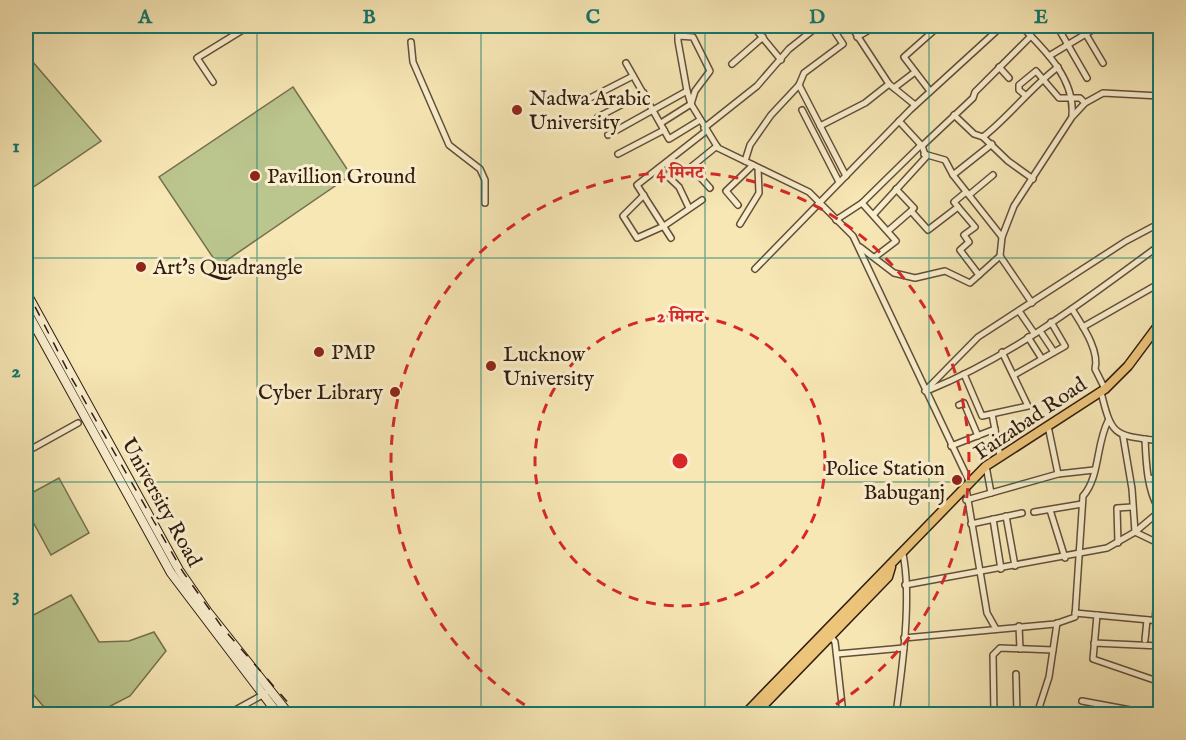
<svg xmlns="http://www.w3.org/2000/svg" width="1186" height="740" viewBox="0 0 1186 740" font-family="'IM FELL English','Noto Serif Devanagari',serif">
  <rect width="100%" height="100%" fill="#f7e7b5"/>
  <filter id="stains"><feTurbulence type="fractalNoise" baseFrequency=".00333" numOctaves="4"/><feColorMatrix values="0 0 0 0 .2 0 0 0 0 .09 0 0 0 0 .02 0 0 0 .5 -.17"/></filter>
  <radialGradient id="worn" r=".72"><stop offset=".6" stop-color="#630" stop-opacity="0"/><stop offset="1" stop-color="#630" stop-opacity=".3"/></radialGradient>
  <!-- green -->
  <g fill="#bbc58e" stroke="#76704e" stroke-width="1.5">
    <path d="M26,54L101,141L26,192Z"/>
    <path d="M293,87L351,175L220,265L216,262L159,177Z"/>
    <path d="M59,478L89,533L51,555L26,509V496Z"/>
    <path d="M71,595L99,642L129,641L154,632L166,651L130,696L95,714H50L26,686V619Z"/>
  </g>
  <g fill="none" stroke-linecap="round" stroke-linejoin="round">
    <defs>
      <g id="minor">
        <path d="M678,26V41L687,91L691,104L718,148L809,192L853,236L970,483"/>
        <path d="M753,26L781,60"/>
        <path d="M851,26L889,84L915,105"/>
        <path d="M1021,26C1045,50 1075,79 1072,115"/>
        <path d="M1057,26L1087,78"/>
        <path d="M1081,26L1103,63"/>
        <path d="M1143,26L1160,33"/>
        <path d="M857,37L876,26"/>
        <path d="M411,42L413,62L449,145L480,169L485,180V203"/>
        <path d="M1049,56L1099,26"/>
        <path d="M626,63L669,139L700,120"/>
        <path d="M732,64L763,37"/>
        <path d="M999,67L1009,78"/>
        <path d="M213,82L197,58L249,26"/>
        <path d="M799,85L846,176"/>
        <path d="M894,88L915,72"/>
        <path d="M930,91L904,57L939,26"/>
        <path d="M1025,95L1019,90V85L1036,71L1059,98H1080L1085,103"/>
        <path d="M588,99L633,76"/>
        <path d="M802,110L839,182"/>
        <path d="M954,115L974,134L983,137L1008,161L1033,179"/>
        <path d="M598,117L644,93"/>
        <path d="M661,123L691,104L695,91L710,71L693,37L678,36"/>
        <path d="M820,126L865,103L889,84"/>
        <path d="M704,128L757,86L789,49L818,26"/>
        <path d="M608,135L687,91"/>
        <path d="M983,137C1010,116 1030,88 1058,67"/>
        <path d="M922,146L973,98L975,92L1031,36"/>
        <path d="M618,154L664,130"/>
        <path d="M924,154L945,160L953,175L1002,237"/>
        <path d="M745,161L750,145L771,115L799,85L804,73L843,44L831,26"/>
        <path d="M659,168L679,187L689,208"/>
        <path d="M953,175L992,144"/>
        <path d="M710,188L691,167L717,146"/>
        <path d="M896,189L914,208L911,211"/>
        <path d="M644,195L623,216L637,238L664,226L702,200"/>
        <path d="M969,195L993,175"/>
        <path d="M862,203L896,241L875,257"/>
        <path d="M738,205L726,191L753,165"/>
        <path d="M958,207L975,227L964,235L969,242L960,250L979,275"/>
        <path d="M874,214L926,157L922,146L899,121"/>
        <path d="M836,220L862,203L921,145"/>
        <path d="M740,224L759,193L758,168"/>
        <path d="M888,231L911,211L928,230L958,207L954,202L966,192"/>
        <path d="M671,238L637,185L706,131"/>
        <path d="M860,247L894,273L915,278L945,271L970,283L1000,256"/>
        <path d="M755,269L910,110L1002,26"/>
        <path d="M1032,303L1000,256L1002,237L1014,206L1072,117L1085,103L1103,93L1160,96"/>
        <path d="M1072,309C1081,324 1100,350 1095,369L1105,389"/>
        <path d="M1019,311L1034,333"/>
        <path d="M1083,327L1160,283"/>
        <path d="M1042,334L1054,352"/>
        <path d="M1028,337L1042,359"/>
        <path d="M964,374L982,416L1028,406L1002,352"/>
        <path d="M1014,375L1065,346L1051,322"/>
        <path d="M929,390C1013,356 1088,298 1160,245"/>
        <path d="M925,391L978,337L1126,241L1160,223"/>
        <path d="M1101,392C1112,438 1115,435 1160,441"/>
        <path d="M959,405L964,403L978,436"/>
        <path d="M992,414L1000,456"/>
        <path d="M1048,426L1058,474"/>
        <path d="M1123,436L1132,489L1135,532L1160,544"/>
        <path d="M1145,439C1146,463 1147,491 1160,511"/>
        <path d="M951,446L995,429"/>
        <path d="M26,452L78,423"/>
        <path d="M986,466L991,493"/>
        <path d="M1149,478L1160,480"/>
        <path d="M966,488L987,613L996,629"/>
        <path d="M966,500L1058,474L1094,470"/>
        <path d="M1050,510L1065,558"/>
        <path d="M1034,512L1082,504"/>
        <path d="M1006,516L1015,566"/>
        <path d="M993,519L1001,569"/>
        <path d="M971,524L1022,513"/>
        <path d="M1118,543L1117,508L1132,507"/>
        <path d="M905,585L1107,548L1135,532L1160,511"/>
        <path d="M1075,613L1160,621"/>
        <path d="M1097,615L1093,659L1160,682"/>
        <path d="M1155,621L1160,564"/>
        <path d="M1019,626L1020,649"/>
        <path d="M829,634L835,642L843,714"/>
        <path d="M904,638L1055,624L1075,617L1083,496C1100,477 1096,444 1108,421"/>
        <path d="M1145,640L1147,620"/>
        <path d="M1094,643L1160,646"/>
        <path d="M837,654L904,648"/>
        <path d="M1016,674L1017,714"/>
        <path d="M1082,701L1152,714"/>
        <path d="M228,714L266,693"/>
        <path d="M896,714C902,670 912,598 903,554"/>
        <path d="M994,714L993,655L1000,648L1053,650"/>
        <path d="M1037,714L1049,677L1057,623"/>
      </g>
      <g id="secondary">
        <path d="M26,292L179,570L208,612L289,714"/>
        <path d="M26,310L171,573L278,714"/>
      </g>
      <g id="primary">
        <path d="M745,714L986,466L1105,389L1128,366L1160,323"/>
        <path d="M755,714L888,577L891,567"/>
      </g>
    </defs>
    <!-- minor casing -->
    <use href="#minor" stroke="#624f38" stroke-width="8"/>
    <!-- secondary casing -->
    <use href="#secondary" stroke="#301c0f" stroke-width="10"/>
    <!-- primary casing -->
    <use href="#primary" stroke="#301c0f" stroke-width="11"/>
    <!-- minor -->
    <use href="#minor" stroke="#faefcf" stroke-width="5"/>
    <!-- secondary -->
    <use href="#secondary" stroke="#faefcf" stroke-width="8"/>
    <!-- primary -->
    <use href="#primary" stroke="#ecc47a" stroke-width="8"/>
    <!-- rail -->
    <path stroke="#301c0f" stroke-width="1.5" stroke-dasharray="10 10" stroke-linecap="butt" d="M26,289L71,377L183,572L222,627L298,714"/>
  </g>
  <!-- grid -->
  <path fill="none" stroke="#0f766e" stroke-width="1.5" stroke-opacity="0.55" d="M257,26V714M481,26V714M705,26V714M929,26V714M26,258H1160M26,482H1160"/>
  <!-- distance rings -->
  <g fill="none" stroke="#d62828" stroke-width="3" stroke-dasharray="10 8">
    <circle cx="680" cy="461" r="145"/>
    <path d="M540 714A289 289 0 1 1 820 714"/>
  </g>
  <!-- markers -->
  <g fill="#8f2418" stroke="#faefcf" stroke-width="2">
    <circle cx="517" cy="110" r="6"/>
    <circle cx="255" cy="176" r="6"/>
    <circle cx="141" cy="267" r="6"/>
    <circle cx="319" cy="352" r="6"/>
    <circle cx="491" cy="366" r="6"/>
    <circle cx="395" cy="392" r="6"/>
    <circle cx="957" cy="480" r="6"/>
  </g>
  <g text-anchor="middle" stroke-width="6" stroke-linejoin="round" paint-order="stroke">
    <!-- poi labels -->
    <g font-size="21" fill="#301c0f" stroke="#faefcf" text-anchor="start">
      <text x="529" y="105">Nadwa Arabic<tspan x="529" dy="24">University</tspan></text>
      <text x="267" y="183">Pavillion Ground</text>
      <text x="153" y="274">Art's Quadrangle</text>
      <text x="331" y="359">PMP</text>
      <text x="503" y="361">Lucknow<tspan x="503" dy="24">University</tspan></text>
      <text x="383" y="399" text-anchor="end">Cyber Library</text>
      <text x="945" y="475" text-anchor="end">Police Station<tspan x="945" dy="24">Babuganj</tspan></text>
    </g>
    <!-- street labels -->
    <g font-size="21" fill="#301c0f" stroke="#faefcf">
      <text transform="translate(1030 418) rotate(-34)" y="7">Faizabad Road</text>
      <text transform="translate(162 502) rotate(61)" y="7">University Road</text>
    </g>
  </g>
  <circle cx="680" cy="461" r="9" fill="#d62828" stroke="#faefcf" stroke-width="3"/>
  <g font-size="18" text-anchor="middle" font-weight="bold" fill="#d62828" stroke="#faefcf" stroke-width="6" stroke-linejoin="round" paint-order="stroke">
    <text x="680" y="178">4 मिनट</text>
    <text x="680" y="322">2 मिनट</text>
  </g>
  <!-- margin -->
  <rect width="1186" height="740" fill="none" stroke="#f7e7b5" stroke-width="66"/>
  <rect x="33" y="33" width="1120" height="674" fill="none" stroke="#0f766e" stroke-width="2"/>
  <g font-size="20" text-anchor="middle" font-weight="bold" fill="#0f766e">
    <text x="145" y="23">A</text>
    <text x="369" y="23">B</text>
    <text x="593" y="23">C</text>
    <text x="817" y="23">D</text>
    <text x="1041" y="23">E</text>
    <text x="16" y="152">1</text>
    <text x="16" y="377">2</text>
    <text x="16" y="601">3</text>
  </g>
  <rect width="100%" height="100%" filter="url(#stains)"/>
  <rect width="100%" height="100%" fill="url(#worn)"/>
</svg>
